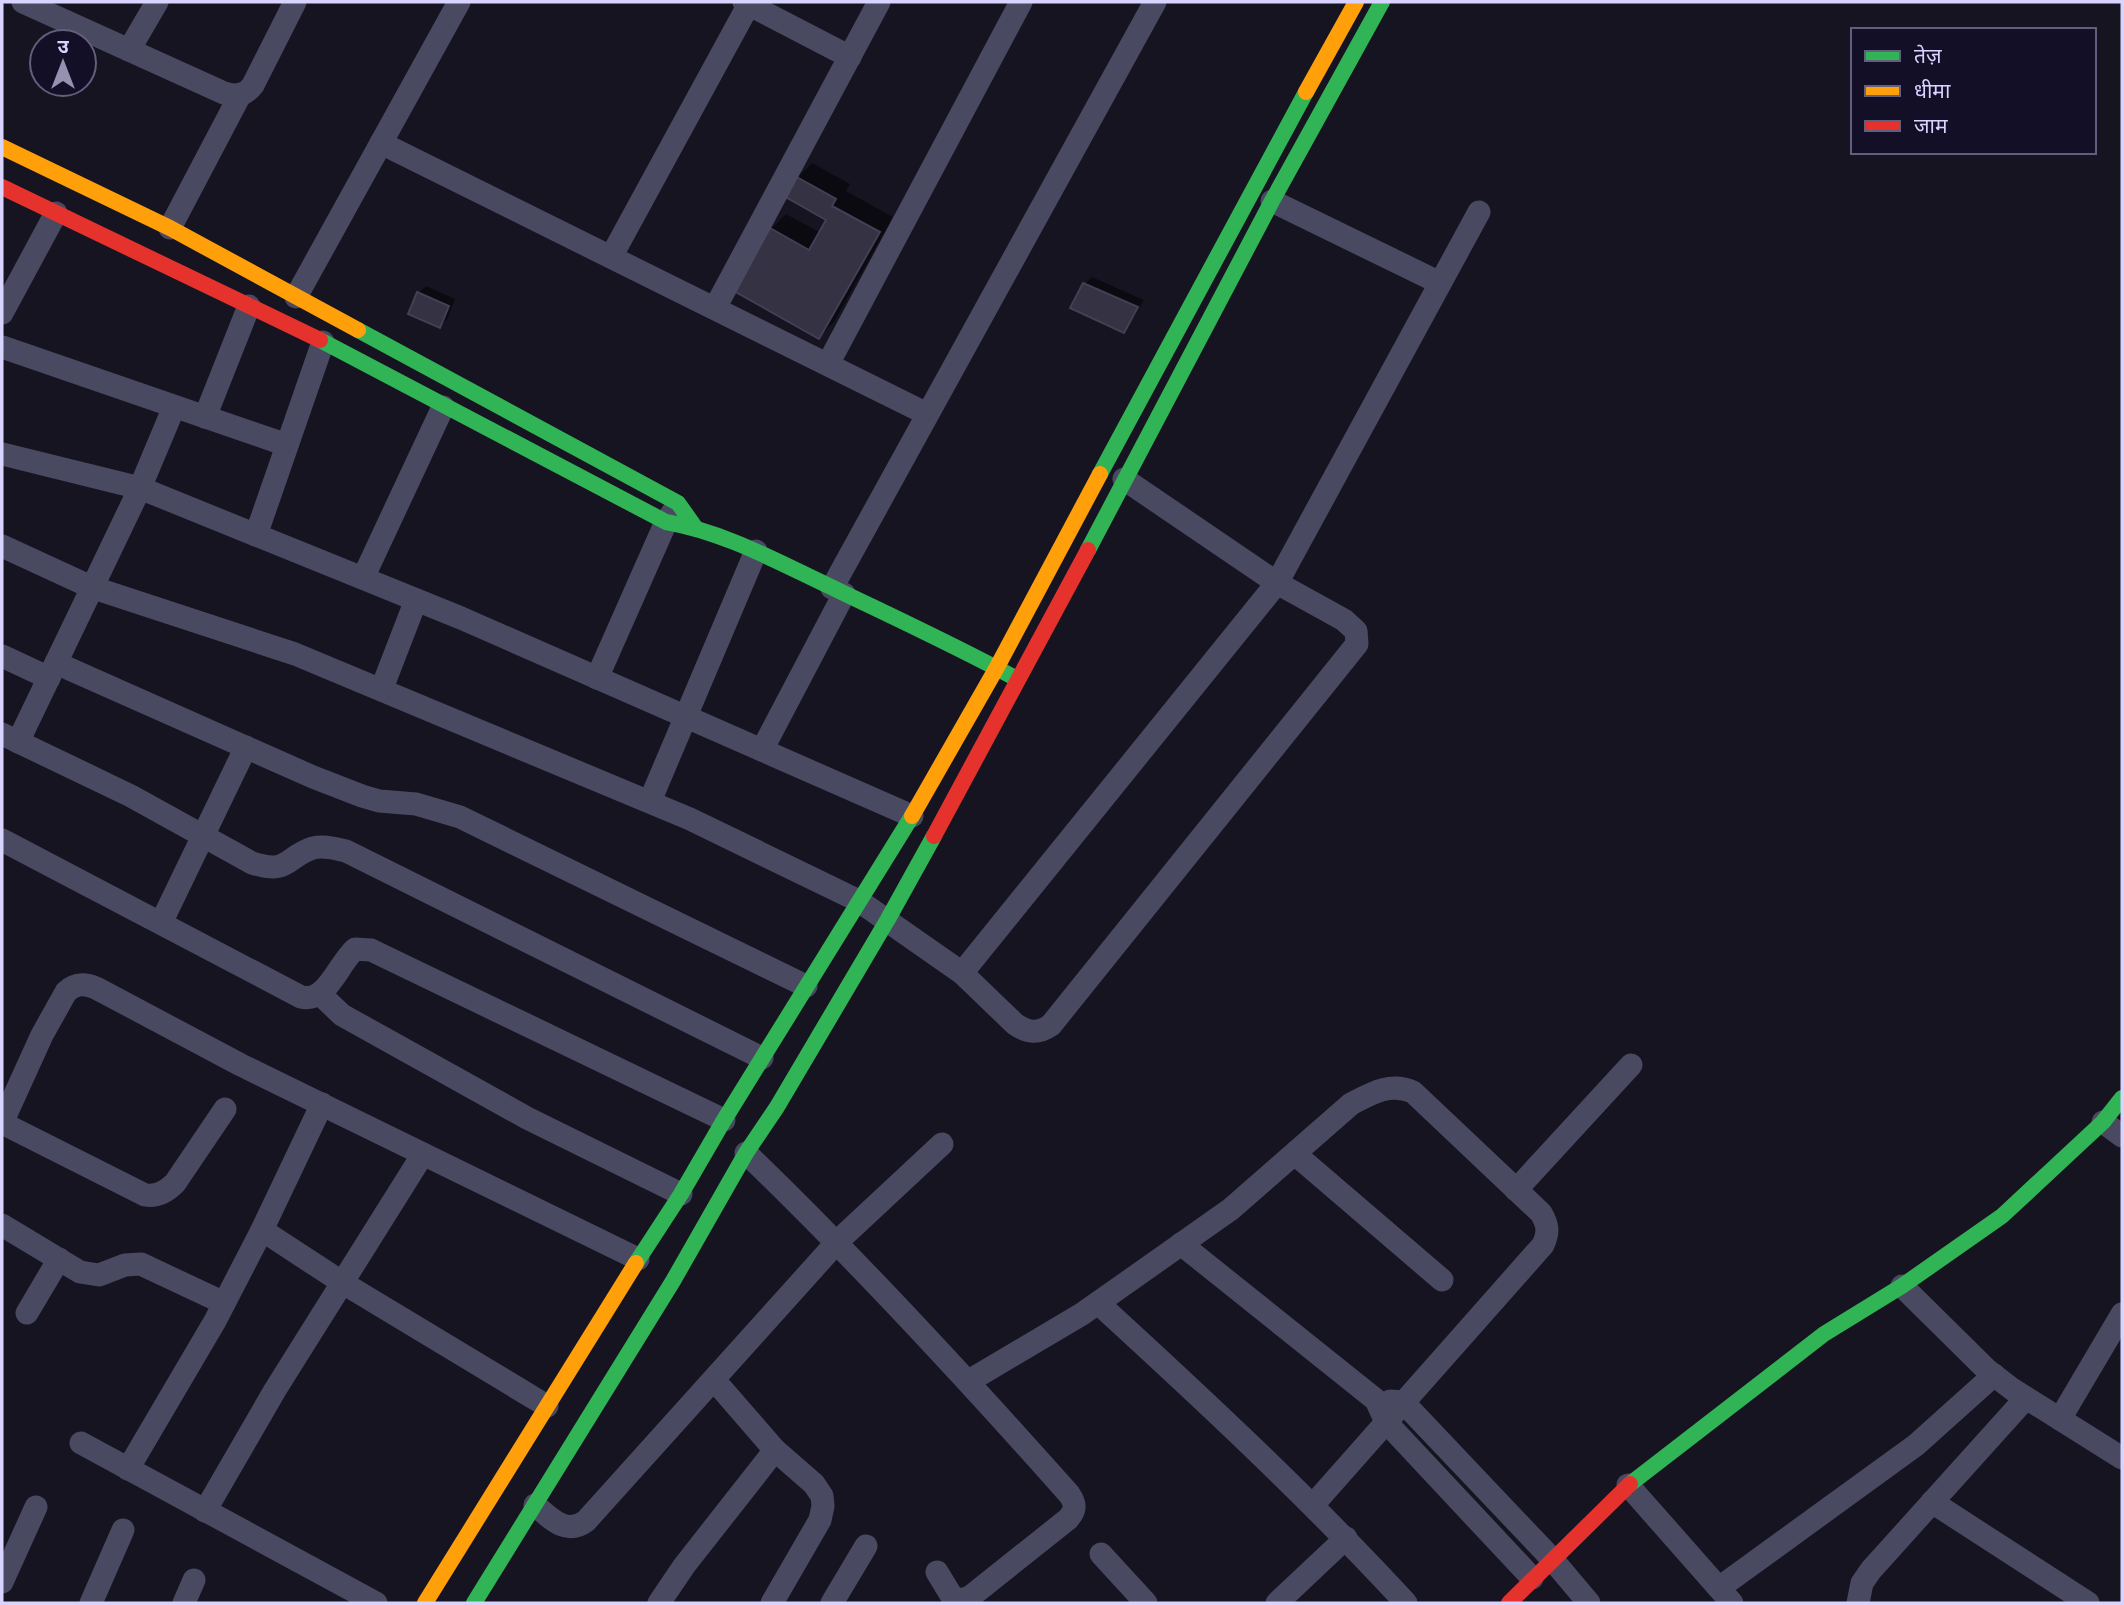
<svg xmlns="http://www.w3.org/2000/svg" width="2124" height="1605" viewBox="0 0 2124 1605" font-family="Manrope,'Noto Sans Devanagari',sans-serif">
  <rect width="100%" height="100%" fill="#161421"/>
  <!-- shadow -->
  <g fill="#0007">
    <path d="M812,163L850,184L846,191L893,217L834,322L819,337L771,229L786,214L821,233L829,219L797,178Z"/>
    <path d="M1092,277L1144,300L1130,323L1123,330L1085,284Z"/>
    <path d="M426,286L455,299L447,319L440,326L419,293Z"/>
  </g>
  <!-- building -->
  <g fill="#343243" stroke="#433f54" stroke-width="2">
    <path d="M795,176L836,199L832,206L880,232L819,339L734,291L770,228L809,250L826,220L784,196Z"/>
    <path d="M1083,283L1138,307L1124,333L1070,308Z"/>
    <path d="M417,292L449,306L440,328L408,314Z"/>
  </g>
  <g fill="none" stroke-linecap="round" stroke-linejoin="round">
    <!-- street -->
    <g stroke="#4a4962" stroke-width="23">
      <path d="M23,2L224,93C236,97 246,95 253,85L295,2"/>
      <path d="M744,2L850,57"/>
      <path d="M129,50L157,2"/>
      <path d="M381,143L927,414"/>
      <path d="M1272,201L1440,283"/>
      <path d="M170,228L240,95"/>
      <path d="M611,257L749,4"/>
      <path d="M296,297L459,2"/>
      <path d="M715,308L879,2"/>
      <path d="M2,313L56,213"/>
      <path d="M2,347L287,445"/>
      <path d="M828,364L1021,2"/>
      <path d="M205,417L249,306"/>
      <path d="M2,454L140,488L461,618L912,816"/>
      <path d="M256,535L323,342"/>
      <path d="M2,546L91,587L295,654L690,819L859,901L962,973L1015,1024C1028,1033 1038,1034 1051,1025L1357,644L1356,631L1344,620L1277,583L1124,479"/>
      <path d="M363,578L443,407"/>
      <path d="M832,588L1155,2"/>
      <path d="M2,656L49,678"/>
      <path d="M56,663L313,777L362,796L379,801L416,804L460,817L806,986"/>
      <path d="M597,678L666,522L675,509"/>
      <path d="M382,688L416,600"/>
      <path d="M2,734L131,796L252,863C289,875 285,857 313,848C324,845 336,849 346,851L762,1058"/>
      <path d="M18,742L140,488L174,407"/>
      <path d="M762,750L844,594"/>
      <path d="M650,801L756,551"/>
      <path d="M2,840L301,997C327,1003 338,964 355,949L371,950L724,1120"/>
      <path d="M161,923L246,747"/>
      <path d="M962,973L1277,583L1479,212"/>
      <path d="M320,994L342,1015L527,1118L681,1194"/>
      <path d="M2103,1122L2122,1136"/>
      <path d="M2,1123L42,1035L66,992C75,983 84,983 96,988L241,1065L638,1259"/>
      <path d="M2,1123L145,1195C157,1197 166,1192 175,1183L225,1109"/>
      <path d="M746,1153C859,1262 965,1377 1069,1494C1076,1504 1076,1510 1068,1519L970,1597L958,1601L954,1600L937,1572"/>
      <path d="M1295,1154L1442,1280"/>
      <path d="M1516,1190L1631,1065"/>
      <path d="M2,1225L80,1272L99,1275L125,1265L141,1264L224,1303"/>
      <path d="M262,1230L343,1283L547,1406"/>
      <path d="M1181,1244L1376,1400L1386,1422L1532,1578"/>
      <path d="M1902,1286L1986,1369L2012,1389L2122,1458"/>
      <path d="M1098,1303C1204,1400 1308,1497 1406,1603"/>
      <path d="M27,1313L59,1259"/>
      <path d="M715,1381L775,1450L814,1484L822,1496L823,1506L820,1520L772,1603"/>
      <path d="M969,1381L1082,1314L1231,1209L1351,1104C1372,1093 1390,1082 1413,1092L1541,1213C1548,1225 1549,1232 1543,1245L1313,1505"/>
      <path d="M1390,1401L1403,1402L1552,1559L1589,1603"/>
      <path d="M2060,1419L2122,1314"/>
      <path d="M81,1443L376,1603"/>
      <path d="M128,1469L215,1321L262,1230L322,1104"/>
      <path d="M1628,1485L1732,1603"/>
      <path d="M1932,1502L2088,1603"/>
      <path d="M535,1505C550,1518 566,1536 586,1521L838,1241L942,1144"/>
      <path d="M205,1511L275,1390L423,1154"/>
      <path d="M1101,1554L1146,1603"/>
      <path d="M2,1582L36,1507"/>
      <path d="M1719,1588L1916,1445L1994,1375"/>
      <path d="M91,1603L123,1530"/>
      <path d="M184,1603L194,1580"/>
      <path d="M659,1603L684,1566L775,1450"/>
      <path d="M832,1603L866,1546"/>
      <path d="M1277,1603L1346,1538"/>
      <path d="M1858,1603L1862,1583L1871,1570L2026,1398"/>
    </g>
    <!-- fast -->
    <g stroke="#30b455" stroke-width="16">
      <path d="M358,330L678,503L695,527"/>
      <path d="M320,340L666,522C724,532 776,561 829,586C891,616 954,645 1015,678"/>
      <path d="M1100,474L1306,92"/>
      <path d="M1088,550L1272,201L1382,2"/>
      <path d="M636,1263L681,1194L724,1120L912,816"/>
      <path d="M1630,1484L1824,1334L1902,1286L2002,1216L2103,1122L2122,1098"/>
      <path d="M474,1603L673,1281L746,1153L777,1107L888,919L934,836"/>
    </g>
    <!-- slow -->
    <g stroke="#ff9f0a" stroke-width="16">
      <path d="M1306,92L1356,2"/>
      <path d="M2,147L170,228L358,330"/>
      <path d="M912,816L996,669L1100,474"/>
      <path d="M425,1603L636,1263"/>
    </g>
    <!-- jam -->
    <g stroke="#e5322d" stroke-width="16">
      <path d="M2,187L320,340"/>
      <path d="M934,836L1088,550"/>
      <path d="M1509,1603L1630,1484"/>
    </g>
  </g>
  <!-- border -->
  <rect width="2124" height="1605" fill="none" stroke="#d9d4ff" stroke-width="7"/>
  <!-- legend -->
  <rect x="1851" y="28" width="245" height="126" fill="#130f26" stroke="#625e7d" stroke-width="2"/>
  <rect x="1865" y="51" width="35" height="10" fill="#30b455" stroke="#625e7d" stroke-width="2"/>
  <text x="1914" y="63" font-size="21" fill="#d9d4ff">तेज़</text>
  <rect x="1865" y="86" width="35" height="10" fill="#ff9f0a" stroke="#625e7d" stroke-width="2"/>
  <text x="1914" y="98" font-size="21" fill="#d9d4ff">धीमा</text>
  <rect x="1865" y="121" width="35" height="10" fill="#e5322d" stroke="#625e7d" stroke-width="2"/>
  <text x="1914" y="133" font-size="21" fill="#d9d4ff">जाम</text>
  <!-- north arrow -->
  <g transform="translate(63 63)"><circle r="33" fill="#130f26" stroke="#625e7d" stroke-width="2"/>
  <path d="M0-5L12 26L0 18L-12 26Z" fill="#9591b1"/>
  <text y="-10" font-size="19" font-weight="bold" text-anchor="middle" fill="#d9d4ff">उ</text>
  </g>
</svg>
